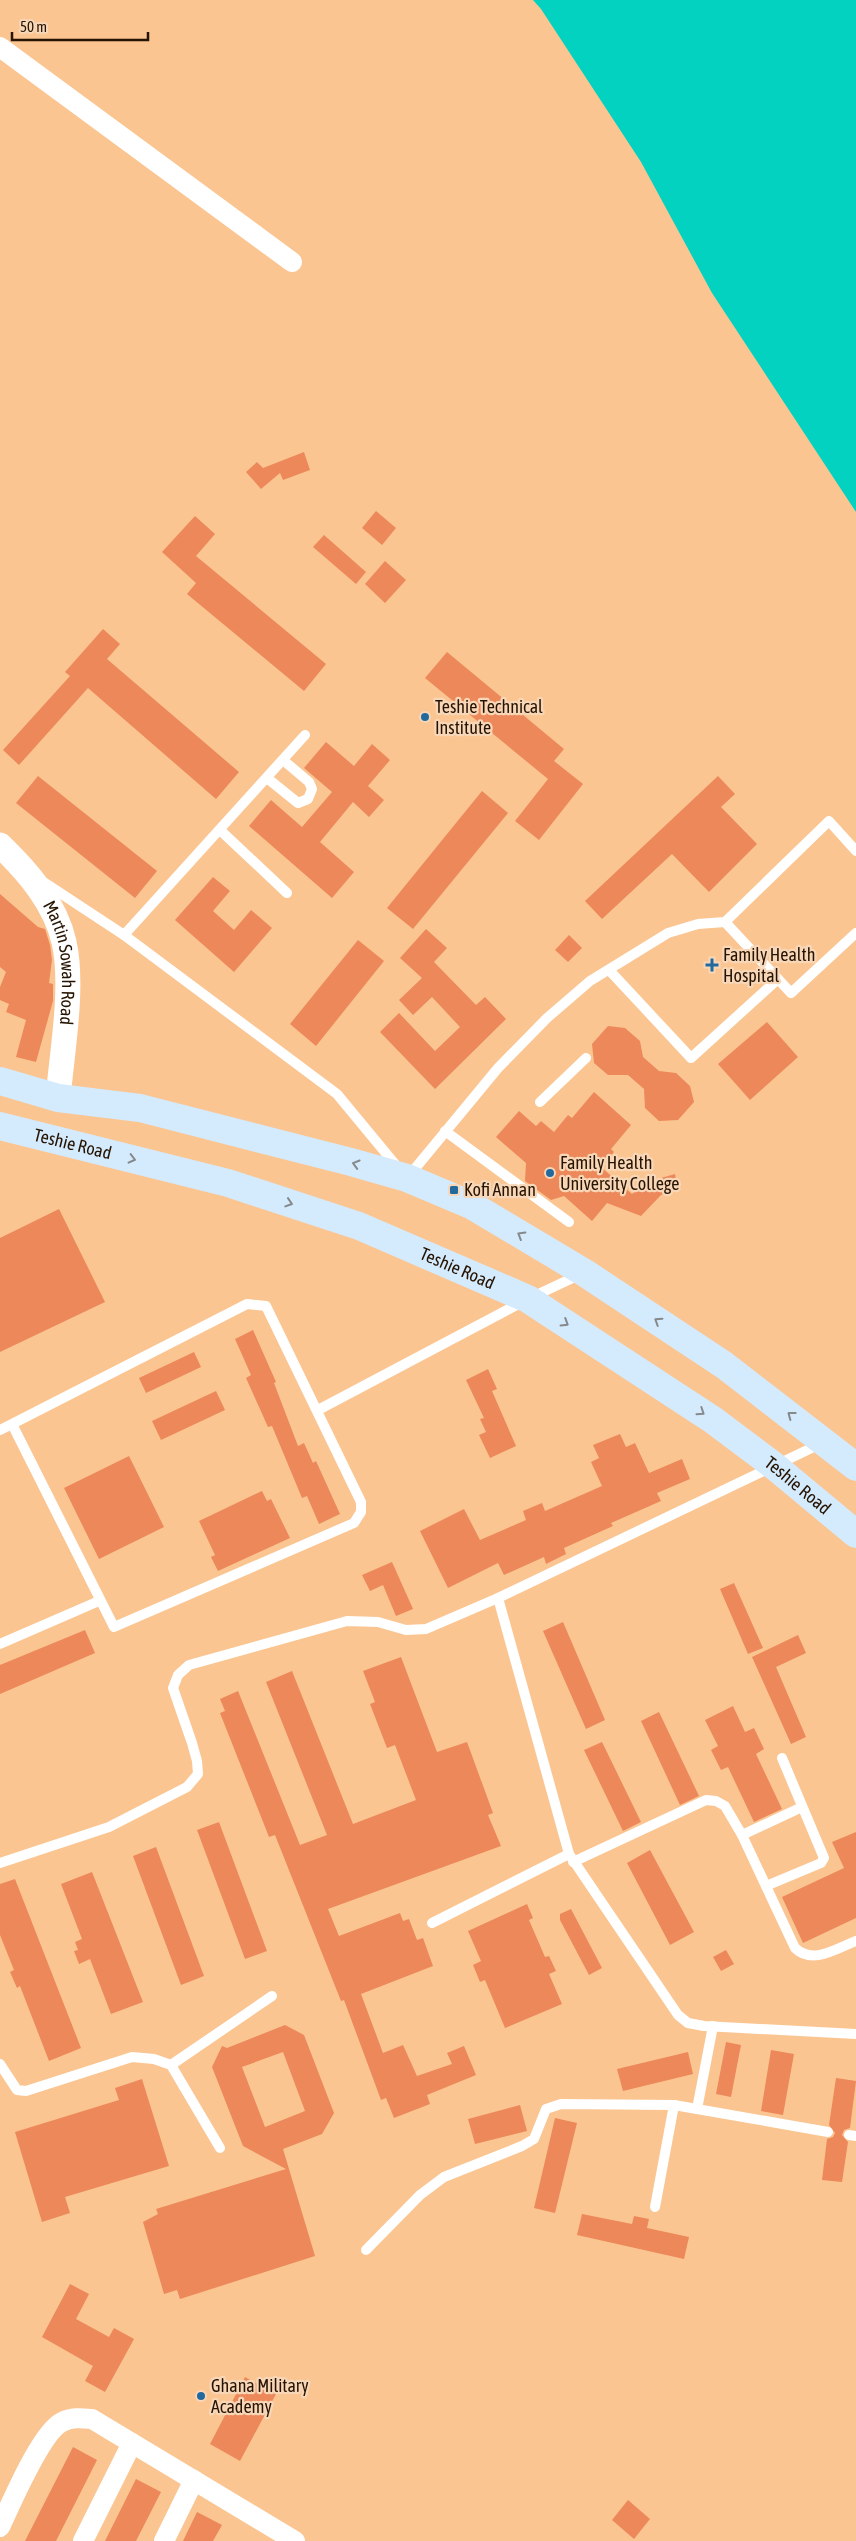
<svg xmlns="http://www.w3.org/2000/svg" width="856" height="2541" viewBox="0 0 856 2541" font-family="'Asap Condensed',sans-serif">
  <rect width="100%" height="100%" fill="#fbc591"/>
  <!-- water -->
  <path fill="#04d2c1" d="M533,0H856V512L712,293L641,162L541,9Z"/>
  <!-- building -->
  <g fill="#ec885a" fill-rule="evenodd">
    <path d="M304,452L310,470L283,480L280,473L261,489L246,472L257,462L263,468Z"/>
    <path d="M376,511L396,528L382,545L362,528Z"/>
    <path d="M195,516L215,534L196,556L326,664L304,691L187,594L196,583L162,552Z"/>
    <path d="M324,535L366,572L356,584L313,547Z"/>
    <path d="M385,561L406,580L385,603L365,584Z"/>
    <path d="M103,629L120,644L107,659L239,772L216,799L88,688L19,765L3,750L70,676L65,672Z"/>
    <path d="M447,652L564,749L554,761L583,784L539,840L515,821L548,779L425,678Z"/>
    <path d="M326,742L354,766L372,744L390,760L368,786L384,800L369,817L353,802L320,842L354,872L332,898L249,826L271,800L302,827L332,792L304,768Z"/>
    <path d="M38,776L157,871L135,898L16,803Z"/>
    <path d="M718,776L735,794L721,807L757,844L709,892L672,854L602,919L585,901Z"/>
    <path d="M482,791L508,813L413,929L387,908Z"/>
    <path d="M213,877L230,891L213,911L234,930L251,910L272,928L234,972L175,920Z"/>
    <path d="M0,894L38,927L45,929L50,945L52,960L49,983L53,984V1001L36,1062L16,1057L26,1020L6,1012L9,1004L0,1000V987L6,972L0,967Z"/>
    <path d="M426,929L447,948L434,962L476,1005L485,997L506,1019L435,1089L380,1032L399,1013L435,1051L460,1027L432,997L413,1015L399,1000L422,978L400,958Z"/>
    <path d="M569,935L582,948L568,962L555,950Z"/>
    <path d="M358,940L384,961L316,1046L290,1024Z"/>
    <path d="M767,1022L798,1057L750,1100L718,1064Z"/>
    <path d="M608,1026L625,1028L640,1041L643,1057L659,1071L676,1073L690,1086L694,1102L678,1120L659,1121L645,1108L644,1089L628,1075H608L594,1063L592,1044Z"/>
    <path d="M594,1092L631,1125L611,1149L614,1152L601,1167L632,1194L651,1181L675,1174L678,1190L661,1195L641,1216L607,1203L592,1221L564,1196L551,1200L525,1181L526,1163L496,1137L519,1111L536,1126L541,1121L554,1132L568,1115L572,1118Z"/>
    <path d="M59,1209L105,1302L0,1352V1238Z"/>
    <path d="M253,1330L276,1382L274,1383L298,1446L304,1443L313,1463L316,1461L340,1514L319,1524L307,1496L302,1498L272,1426L268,1427L246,1378L251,1375L235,1339Z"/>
    <path d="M194,1352L201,1367L146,1393L139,1378Z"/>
    <path d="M488,1369L497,1389L492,1391L516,1446L490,1458L479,1435L486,1432L480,1419L484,1418L466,1380Z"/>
    <path d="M216,1391L225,1410L161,1440L152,1421Z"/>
    <path d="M620,1434L626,1447L635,1443L649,1473L682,1459L690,1479L657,1493L661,1501L611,1523L613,1526L564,1548L566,1554L546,1564L544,1557L504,1575L498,1563L448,1588L420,1531L464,1509L480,1540L526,1520L523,1511L542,1503L545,1511L602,1486L591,1462L599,1458L593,1445Z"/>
    <path d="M129,1456L164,1527L99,1559L64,1488Z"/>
    <path d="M262,1491L267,1501L271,1499L290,1538L218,1571L211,1557L215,1555L199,1521Z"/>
    <path d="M392,1562L413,1609L396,1616L383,1585L370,1591L362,1575Z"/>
    <path d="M734,1583L763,1648L748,1654L720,1589Z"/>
    <path d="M563,1622L605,1720L586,1729L543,1631Z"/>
    <path d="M85,1630L95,1653L0,1694V1665Z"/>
    <path d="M798,1635L806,1653L776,1667L806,1737L791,1744L752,1657Z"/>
    <path d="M401,1657L437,1752L467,1742L493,1813L488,1815L501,1846L328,1909L339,1936L400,1913L403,1921L409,1919L417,1940L423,1938L433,1966L361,1994L383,2053L403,2045L417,2076L452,2064L447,2053L464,2046L476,2075L427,2095L430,2104L394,2118L386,2098L381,2100L344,2000L341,2001L275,1835L269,1837L220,1713L225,1711L220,1699L238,1691L300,1845L327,1835L266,1682L292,1671L353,1824L416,1800L395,1745L387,1748L370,1704L375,1702L363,1671Z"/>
    <path d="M733,1706L745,1732L754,1728L764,1749L756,1754L782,1809L754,1822L728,1767L721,1770L711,1750L718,1746L705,1720Z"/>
    <path d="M659,1712L699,1796L680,1805L641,1721Z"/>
    <path d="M602,1742L641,1822L623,1831L584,1750Z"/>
    <path d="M219,1822L267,1951L245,1959L197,1830Z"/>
    <path d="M856,1832V1918L803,1943L782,1897L844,1868L832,1842Z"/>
    <path d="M156,1847L204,1976L181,1985L133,1856Z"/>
    <path d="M650,1850L694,1932L670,1945L627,1863Z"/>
    <path d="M92,1872L143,2002L111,2014L90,1959L79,1964L74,1951L78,1950L75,1942L82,1939L61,1884Z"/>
    <path d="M15,1879L81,2048L49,2061L20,1986L17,1988L10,1972L14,1970L0,1935V1884Z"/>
    <path d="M527,1904L533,1918L529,1920L545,1957L549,1956L556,1971L549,1974L562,2004L505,2028L485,1980L480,1982L473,1965L481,1961L468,1931Z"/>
    <path d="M571,1909L602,1968L589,1975L560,1920V1914Z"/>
    <path d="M726,1950L734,1964L721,1971L713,1957Z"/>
    <path d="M285,2025L304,2035L334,2113L322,2134L283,2149L315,2256L180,2299L177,2290L164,2294L143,2222L158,2214L156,2209L286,2169L243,2146L212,2067L222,2046L227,2048ZM283,2052L305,2111L265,2127L242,2067Z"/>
    <path d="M726,2042L741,2045L731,2097L716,2094Z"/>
    <path d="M771,2050L794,2054L783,2115L761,2111Z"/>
    <path d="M688,2052L693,2074L623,2091L617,2069Z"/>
    <path d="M836,2078L856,2081L850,2128L844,2130L842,2135L848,2142L842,2182L822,2180L827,2139L833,2137L835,2133L829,2125Z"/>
    <path d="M142,2079L169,2166L65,2197L70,2213L42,2222L15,2132L119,2100L115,2088Z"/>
    <path d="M520,2105L527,2131L475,2144L468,2119Z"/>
    <path d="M555,2118L577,2123L555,2213L534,2208Z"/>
    <path d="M582,2214L632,2224L634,2216L649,2219L647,2228L689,2237L684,2259L577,2235Z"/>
    <path d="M70,2284L89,2294L76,2319L109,2337L114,2328L134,2339L105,2392L85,2381L93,2366L42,2337Z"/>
    <path d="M245,2377L276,2394L240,2461L210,2444Z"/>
    <path d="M73,2447L97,2460L56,2541H25Z"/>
    <path d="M136,2479L161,2492L136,2541H105Z"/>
    <path d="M628,2500L650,2519L634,2539L612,2520Z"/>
    <path d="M197,2512L222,2525L213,2541H183Z"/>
  </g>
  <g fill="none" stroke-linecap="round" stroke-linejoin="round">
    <!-- service -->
    <g stroke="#fff" stroke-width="10">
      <path d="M267,778L298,803L308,799L312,789L309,782L283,760"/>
      <path d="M220,830L287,893"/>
      <path d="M45,883L124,935L337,1094L399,1169"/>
      <path d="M725,922L791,993L856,933"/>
      <path d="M124,935L305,735"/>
      <path d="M610,971L691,1058L778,979"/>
      <path d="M540,1102L586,1058"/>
      <path d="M445,1131L569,1222"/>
      <path d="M408,1177L498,1068L547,1018L590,981L668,933L698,924L725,922L829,821L856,851"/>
      <path d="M318,1410L528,1299L581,1274"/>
      <path d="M0,1430L12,1424L247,1304L266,1306L361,1502V1512L354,1523L114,1627L12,1424"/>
      <path d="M498,1598L569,1854L678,2015L688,2023L704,2026L856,2034"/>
      <path d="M0,1644L99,1601"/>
      <path d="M742,1835L802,1807"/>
      <path d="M573,1862L706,1800L716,1801L725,1806L742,1835L795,1948C813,1965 835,1949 856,1941"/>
      <path d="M0,1863L109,1827L187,1787L198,1774L197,1761L192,1743L173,1688L178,1675L189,1665L347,1621L378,1622L406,1630L426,1629L498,1598L822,1443"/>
      <path d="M766,1886L821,1863L824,1858L782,1758"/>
      <path d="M432,1923L569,1854"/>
      <path d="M0,2064L17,2090L26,2091L132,2057L154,2059L171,2065L220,2148"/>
      <path d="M171,2065L272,1996"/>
      <path d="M697,2109L713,2026"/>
      <path d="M849,2135L856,2136"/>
      <path d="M655,2207L674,2105"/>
      <path d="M366,2250L420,2195L444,2177L522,2146L534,2139L546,2109L561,2104L674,2105L828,2132"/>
    </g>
    <!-- minor -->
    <g stroke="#fff" stroke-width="20">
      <path d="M0,47L292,262"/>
      <path d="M0,2527C11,2504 41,2432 62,2422C72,2417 81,2418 92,2419L295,2541"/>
      <path d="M83,2541L132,2443"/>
      <path d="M164,2541L194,2480"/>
    </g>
    <!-- tertiary -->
    <path stroke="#fff" stroke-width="25" id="s1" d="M0,845C28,872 55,903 64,942C74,986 62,1052 58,1098"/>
    <!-- primary -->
    <g stroke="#d4eafd" stroke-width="28">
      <path d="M0,1081L58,1098L140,1108L351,1162L407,1178L471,1205L585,1273L724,1365L856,1467"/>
      <path id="s2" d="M0,1126L228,1183L359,1226L528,1299L713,1420L773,1465L856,1534"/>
    </g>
  </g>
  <!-- one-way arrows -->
  <defs><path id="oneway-chevron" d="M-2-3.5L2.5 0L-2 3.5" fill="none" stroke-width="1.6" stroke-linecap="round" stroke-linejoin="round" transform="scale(1.25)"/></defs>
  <g stroke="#86898c">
    <use href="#oneway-chevron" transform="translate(132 1159) rotate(14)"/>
    <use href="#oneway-chevron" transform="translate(356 1164) rotate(-164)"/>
    <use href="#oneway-chevron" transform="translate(289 1203) rotate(18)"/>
    <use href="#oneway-chevron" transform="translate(521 1235) rotate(-149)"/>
    <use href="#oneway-chevron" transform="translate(658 1321) rotate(-147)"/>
    <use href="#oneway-chevron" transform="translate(565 1323) rotate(32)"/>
    <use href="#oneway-chevron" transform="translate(701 1412) rotate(34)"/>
    <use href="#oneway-chevron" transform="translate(791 1415) rotate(-143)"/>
  </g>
  <!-- markers -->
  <g fill="#22699d" stroke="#f8d7b8" stroke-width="2">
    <circle cx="425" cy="717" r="5"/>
    <path d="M709.5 957.5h5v5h5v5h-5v5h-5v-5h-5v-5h5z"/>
    <circle cx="550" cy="1173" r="5"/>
    <rect x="449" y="1185" width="10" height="10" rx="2.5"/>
    <circle cx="201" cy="2396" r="5"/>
  </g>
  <g text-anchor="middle" stroke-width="4.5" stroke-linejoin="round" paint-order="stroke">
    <!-- poi labels -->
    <g font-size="18" fill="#261301" stroke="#f8d7b8" text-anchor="start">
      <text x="435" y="713">Teshie Technical<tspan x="435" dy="21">Institute</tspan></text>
      <text x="723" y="961">Family Health<tspan x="723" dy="21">Hospital</tspan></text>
      <text x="560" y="1169">Family Health<tspan x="560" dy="21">University College</tspan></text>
      <text x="464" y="1196">Kofi Annan</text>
      <text x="211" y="2392">Ghana Military<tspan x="211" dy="21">Academy</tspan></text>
    </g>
    <!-- street labels -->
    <g font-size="18" fill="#261301" stroke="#f8d7b8">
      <text dy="6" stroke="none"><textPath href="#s1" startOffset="138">Martin Sowah Road</textPath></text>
      <text dy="6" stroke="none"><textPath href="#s2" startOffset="75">Teshie Road</textPath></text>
      <text dy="6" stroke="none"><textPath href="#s2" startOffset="480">Teshie Road</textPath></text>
      <text dy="6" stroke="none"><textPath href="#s2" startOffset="885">Teshie Road</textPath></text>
    </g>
  </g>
  <!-- scale -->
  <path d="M12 32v8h136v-8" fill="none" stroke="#261301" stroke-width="2.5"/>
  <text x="20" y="32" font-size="15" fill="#261301" stroke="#f8d7b8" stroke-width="4" paint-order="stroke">50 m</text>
</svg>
